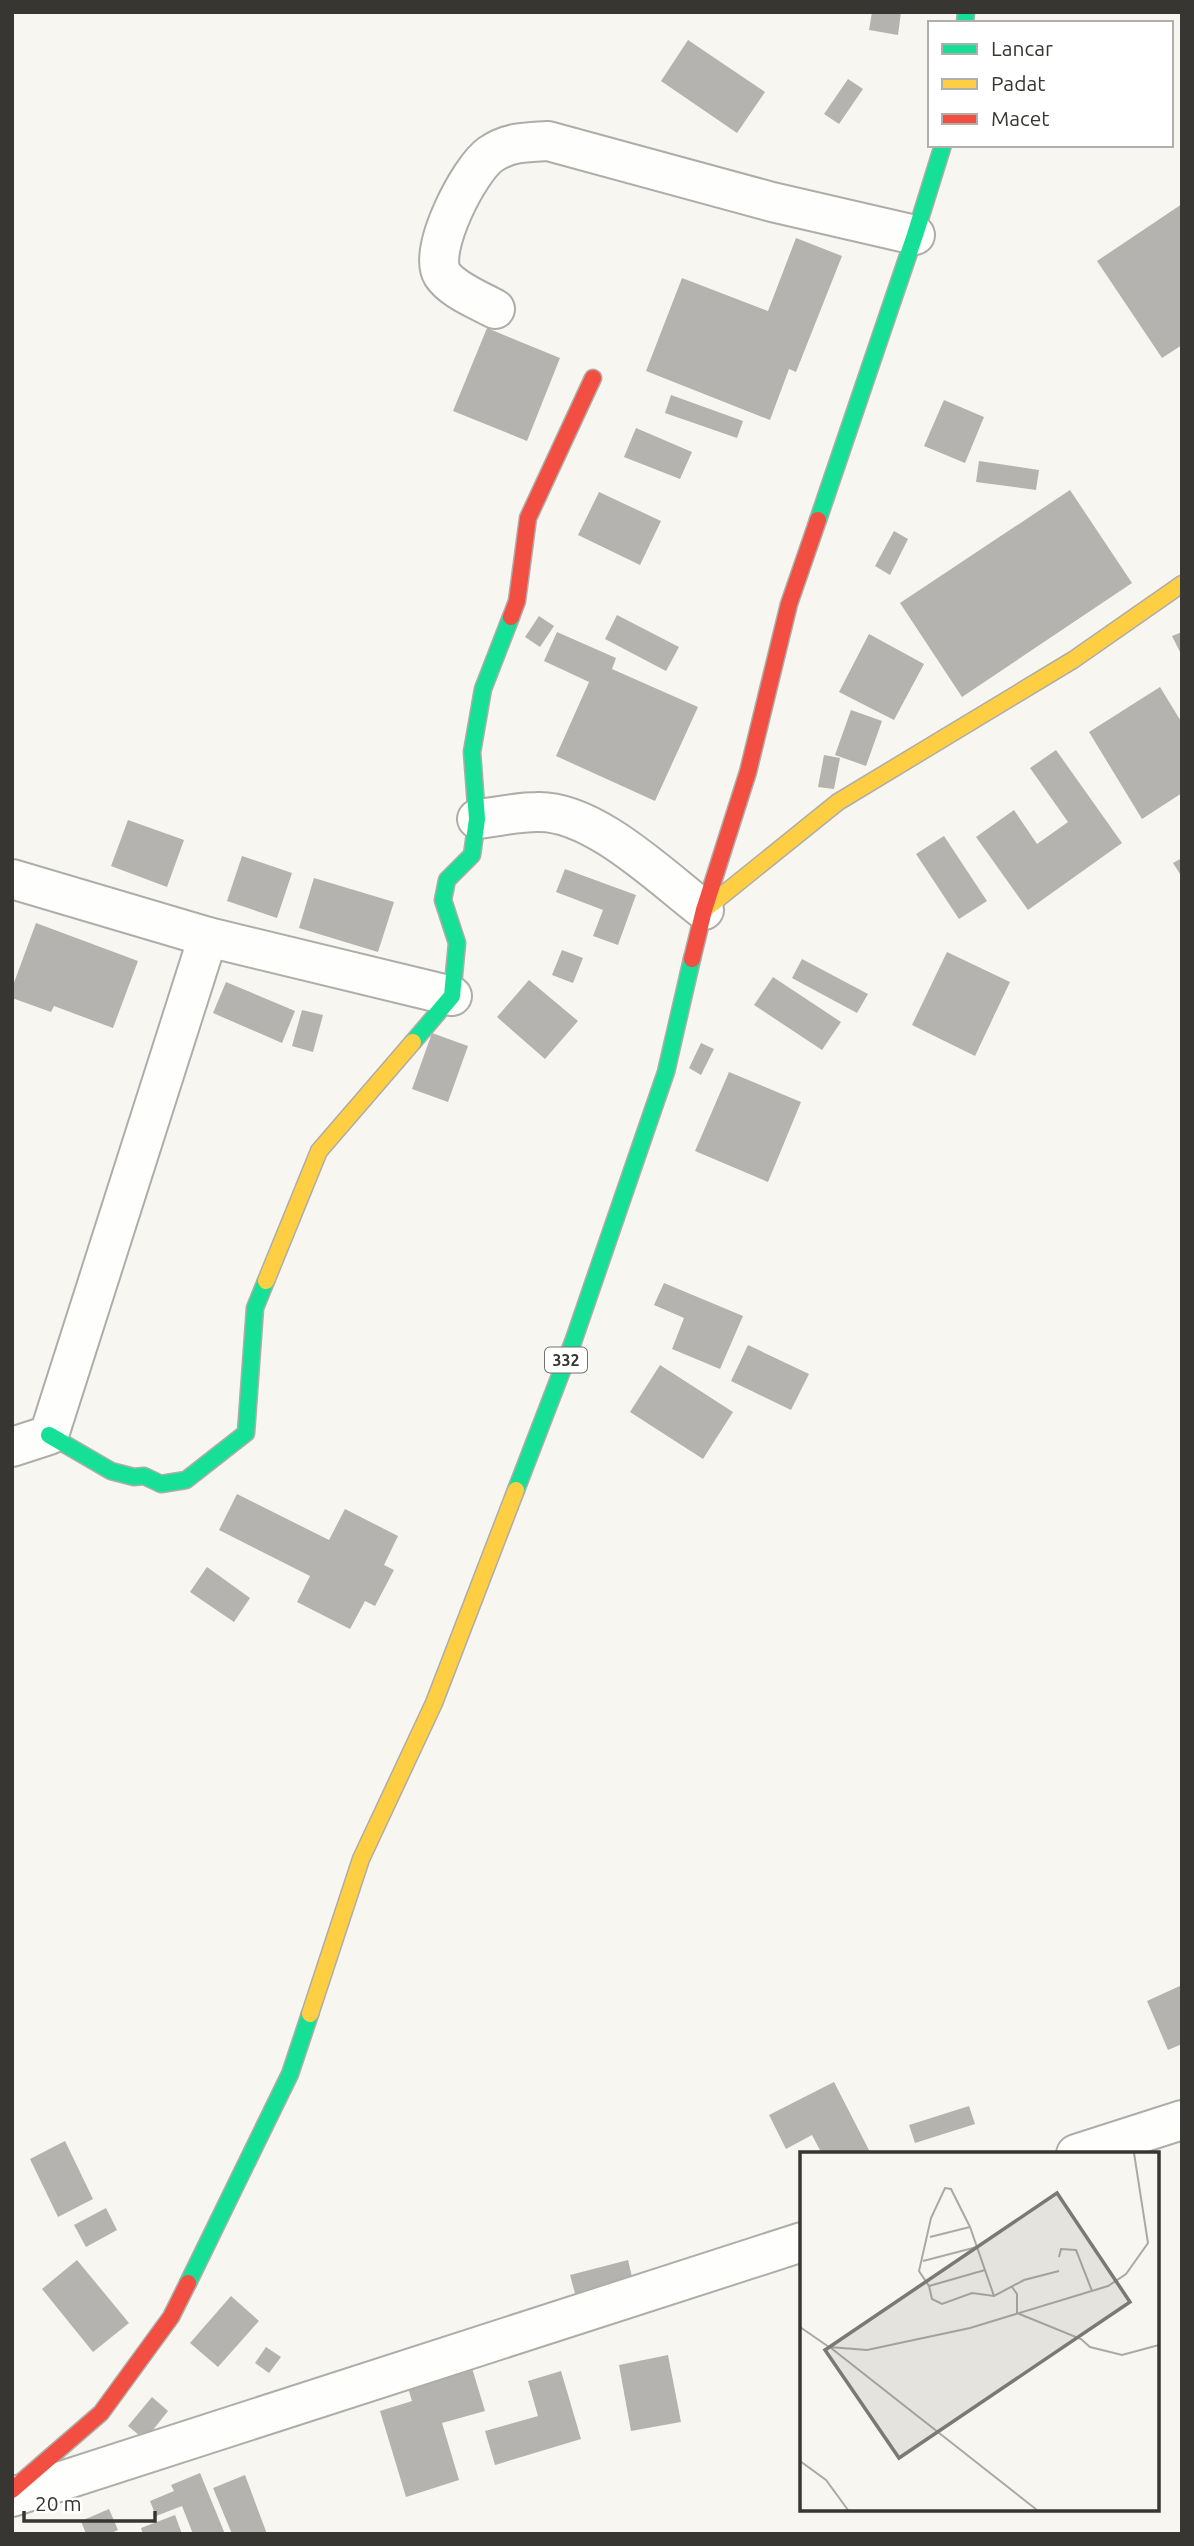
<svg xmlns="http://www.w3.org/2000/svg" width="1194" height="2546" viewBox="0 0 1194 2546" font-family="Ubuntu,sans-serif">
  <rect width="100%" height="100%" fill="#f8f6f0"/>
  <!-- building -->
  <g fill="#b5b3b0">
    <path d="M872,12H901L898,35L869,30Z"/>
    <path d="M688,40L765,92L737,133L661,81Z"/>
    <path d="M848,79L863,89L839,124L824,114Z"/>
    <path d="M1182,204V345L1162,358L1097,261Z"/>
    <path d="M796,238L842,256L796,372L789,369L770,420L646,371L682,278L768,311Z"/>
    <path d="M487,328L560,358L527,441L453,411Z"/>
    <path d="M671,395L743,421L737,438L665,413Z"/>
    <path d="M944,400L984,417L965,463L924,446Z"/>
    <path d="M636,428L692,452L680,479L624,457Z"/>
    <path d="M979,461L1039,470L1036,490L976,482Z"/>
    <path d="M1070,490L1132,583L962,697L900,603Z"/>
    <path d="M599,492L661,521L640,565L578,535Z"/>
    <path d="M894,531L908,539L890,575L875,566Z"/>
    <path d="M617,615L679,647L666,671L605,639Z"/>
    <path d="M539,616L554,626L540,647L525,637Z"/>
    <path d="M557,632L616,658L612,669L698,707L655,801L556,756L589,682L544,661Z"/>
    <path d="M1182,632V656L1172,636Z"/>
    <path d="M869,634L924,664L894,720L839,692Z"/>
    <path d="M1160,687L1182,723V793L1142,819L1089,732Z"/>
    <path d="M851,710L882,721L866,766L835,755Z"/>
    <path d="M1056,750L1122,843L1028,910L976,837L1014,810L1037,844L1068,822L1030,768Z"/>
    <path d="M824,755L840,758L834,789L818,787Z"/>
    <path d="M128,820L184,840L167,887L111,866Z"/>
    <path d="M944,836L987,901L959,919L916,854Z"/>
    <path d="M242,856L292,873L277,918L227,901Z"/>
    <path d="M1182,858V877L1173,863Z"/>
    <path d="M565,869L636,895L618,945L593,936L603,910L556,892Z"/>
    <path d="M314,878L394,902L378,952L299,928Z"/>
    <path d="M36,923L138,961L113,1028L54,1006L51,1012L12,998V988Z"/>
    <path d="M562,950L583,958L573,983L552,975Z"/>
    <path d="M947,952L1010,982L975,1056L912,1025Z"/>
    <path d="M802,959L868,994L857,1013L792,978Z"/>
    <path d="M773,977L841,1022L822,1050L754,1005Z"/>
    <path d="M529,980L578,1021L545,1059L497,1017Z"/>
    <path d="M226,982L295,1011L282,1043L213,1013Z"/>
    <path d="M302,1010L323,1015L313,1052L292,1046Z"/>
    <path d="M432,1033L468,1046L448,1102L412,1089Z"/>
    <path d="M701,1043L714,1049L701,1075L689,1068Z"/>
    <path d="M729,1072L801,1102L768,1182L695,1151Z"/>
    <path d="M664,1283L743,1316L720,1369L672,1349L684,1318L654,1305Z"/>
    <path d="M748,1345L809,1374L791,1410L731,1381Z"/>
    <path d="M660,1365L733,1412L703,1459L630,1412Z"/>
    <path d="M237,1494L329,1540L345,1509L398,1536L384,1565L394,1570L375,1606L365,1601L350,1629L297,1602L310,1576L219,1530Z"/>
    <path d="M207,1567L250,1598L234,1622L190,1592Z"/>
    <path d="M1182,1985V2044L1168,2050L1147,2001Z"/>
    <path d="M834,2082L871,2154H822L812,2135L786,2149L769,2115Z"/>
    <path d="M969,2106L975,2124L915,2143L909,2125Z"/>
    <path d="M65,2141L93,2199L58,2217L30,2159Z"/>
    <path d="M106,2208L117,2230L86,2247L74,2225Z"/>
    <path d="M77,2260L129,2323L93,2352L42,2289Z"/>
    <path d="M628,2260L634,2285L577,2301L570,2275Z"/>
    <path d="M231,2296L259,2321L218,2367L190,2343Z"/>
    <path d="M266,2347L281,2357L269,2373L255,2363Z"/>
    <path d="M668,2355L681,2422L631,2431L619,2365Z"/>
    <path d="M472,2368L485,2411L442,2423L459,2480L406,2497L380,2411L412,2401L408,2388Z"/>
    <path d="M561,2371L581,2439L495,2465L485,2431L538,2416L528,2381Z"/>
    <path d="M152,2397L168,2411L145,2440L128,2426Z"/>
    <path d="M200,2473L225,2534H193L182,2506L156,2516L150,2501L174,2491L171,2485Z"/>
    <path d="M245,2475L267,2534H232L213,2488Z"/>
    <path d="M109,2509L118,2530L109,2534H86L81,2521Z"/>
    <path d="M175,2515L182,2534H143L141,2528Z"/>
  </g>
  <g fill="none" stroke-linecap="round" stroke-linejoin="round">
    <defs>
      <g id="street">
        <path d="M495,309C479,300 452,290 442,274C428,250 469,169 491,154C509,142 527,142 548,141L772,202L915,235"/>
        <path d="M477,819C497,817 517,812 537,812C593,810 661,877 704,910"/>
        <path d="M12,879L208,937L452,996"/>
        <path d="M12,1447L49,1435L208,937"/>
        <path d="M1076,2154L1182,2120"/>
        <path d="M12,2497L802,2242"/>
      </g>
      <g id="fast">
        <path d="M965,23L966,12"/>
        <path d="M818,520L915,235L943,145"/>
        <path d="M413,1042L452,996L457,943L443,900L447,880L472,855L477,819L472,752L483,689L511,617"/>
        <path d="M49,1435L111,1471L134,1477L144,1476L161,1484L186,1480L246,1433L255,1308L266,1281"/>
        <path d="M516,1490L573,1342L666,1072L692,959"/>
        <path d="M188,2283L290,2074L310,2014"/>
      </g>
      <g id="slow">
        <path d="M704,910L838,802L1073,660L1182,584"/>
        <path d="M266,1281L319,1151L413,1042"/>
        <path d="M310,2014L361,1859L434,1703L516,1490"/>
      </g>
      <g id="jam">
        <path d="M511,617L517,601L528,518L593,378"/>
        <path d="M692,959L704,910L748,772L789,604L818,520"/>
        <path d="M12,2490L101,2413L171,2317L188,2283"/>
      </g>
    </defs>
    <!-- street casing -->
    <use href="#street" stroke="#afada9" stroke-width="42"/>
    <!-- fast casing -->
    <use href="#fast" stroke="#afada9" stroke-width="19"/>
    <!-- slow casing -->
    <use href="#slow" stroke="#afada9" stroke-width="19"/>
    <!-- jam casing -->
    <use href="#jam" stroke="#afada9" stroke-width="19"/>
    <!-- street -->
    <use href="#street" stroke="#fefefd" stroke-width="38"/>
    <!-- fast -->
    <use href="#fast" stroke="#16e098" stroke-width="16"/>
    <!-- slow -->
    <use href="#slow" stroke="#ffcf43" stroke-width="16"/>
    <!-- jam -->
    <use href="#jam" stroke="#f24e42" stroke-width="16"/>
  </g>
  <g text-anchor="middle" stroke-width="7" stroke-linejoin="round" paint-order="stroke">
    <!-- shield labels -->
    <rect fill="#fff" stroke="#747270" stroke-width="2" x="545" y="1347.5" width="42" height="25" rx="5"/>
    <g font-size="16" font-weight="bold" fill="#383632">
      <text x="566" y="1366">332</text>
    </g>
  </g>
  <!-- overview -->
  <g transform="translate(800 2152)">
    <rect width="359" height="359" fill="#f8f6f0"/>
    <path fill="none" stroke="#aba9a4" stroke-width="2" d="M130,85L170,75M259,105L261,97L276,98L292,139M123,109L177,95M185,118L129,134L119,119L131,66L145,36L151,37L170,75L194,144M129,134L132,147L142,152L172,141L194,144L224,128L259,119M212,135L217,142V161L281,187L290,195L322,203L359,193M0,175L29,195L67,198L170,176L308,134L326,122L348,91L334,1M31,196L237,358M0,309L26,328L48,358"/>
    <path fill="#7b7974" fill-opacity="0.15" stroke="#7b7974" stroke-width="3.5" d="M257,41L330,150L99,306L25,198Z"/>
    <rect width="359" height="359" fill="none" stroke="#383632" stroke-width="3.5"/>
  </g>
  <!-- border -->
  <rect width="1194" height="2546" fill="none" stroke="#383632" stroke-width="28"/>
  <!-- legend -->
  <rect x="928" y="21" width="245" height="126" fill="#ffffff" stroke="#afafad" stroke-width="2"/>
  <rect x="942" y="44" width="35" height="10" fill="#16e098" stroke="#afafad" stroke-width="2"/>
  <text x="991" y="56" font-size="21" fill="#383632">Lancar</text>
  <rect x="942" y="79" width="35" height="10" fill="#ffcf43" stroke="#afafad" stroke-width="2"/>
  <text x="991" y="91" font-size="21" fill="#383632">Padat</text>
  <rect x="942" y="114" width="35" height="10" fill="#f24e42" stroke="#afafad" stroke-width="2"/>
  <text x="991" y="126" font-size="21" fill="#383632">Macet</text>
  <!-- scale -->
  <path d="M24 2511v10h131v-10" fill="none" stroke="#383632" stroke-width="3.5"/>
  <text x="35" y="2511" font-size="21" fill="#383632" stroke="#ffffff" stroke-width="5" paint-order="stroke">20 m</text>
</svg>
